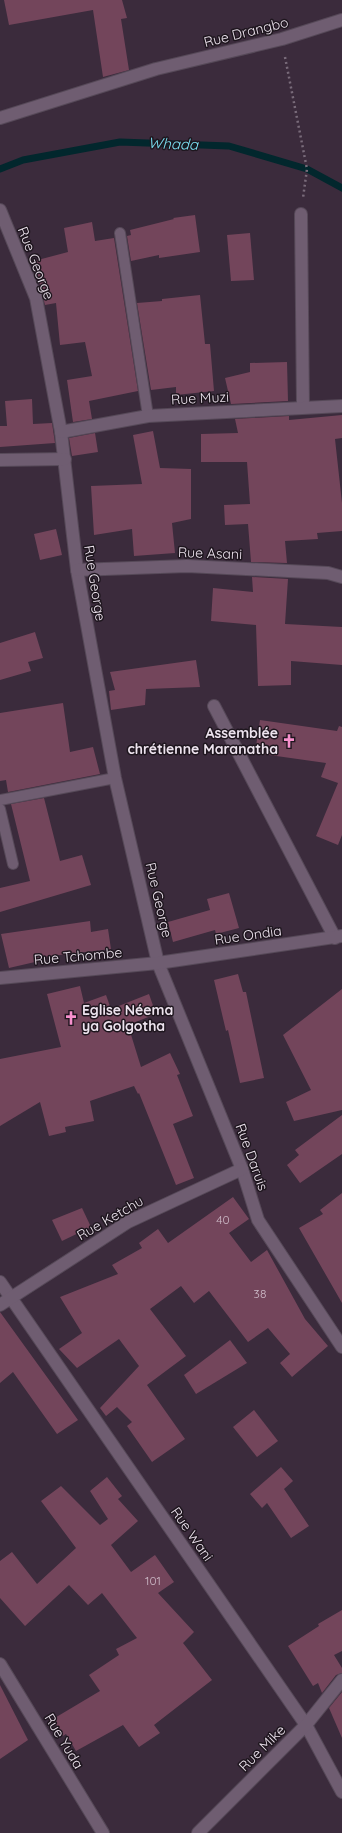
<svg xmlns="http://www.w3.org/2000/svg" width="342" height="1833" viewBox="0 0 342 1833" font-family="Quicksand,sans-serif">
  <rect width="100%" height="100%" fill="#3b2b3c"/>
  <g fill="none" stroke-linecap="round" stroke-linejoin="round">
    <!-- stream -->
    <path stroke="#02272d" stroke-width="7" d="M0,169L23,160L120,142L229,146L307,169L342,188"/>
  </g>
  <!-- building -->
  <g fill="#73455b">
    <path d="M4,0H122L127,18L121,19L129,70L103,77L93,10L9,25Z"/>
    <path d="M195,215L200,252L159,258V255L131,261L127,236L131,235L130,230L174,219L173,218Z"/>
    <path d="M92,222L95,241L114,238L138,391L89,401L92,419L73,422L67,380L92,376L85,342L60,345L56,303L45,305L34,261L68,252L64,228Z"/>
    <path d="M250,233L254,280L231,281L227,235Z"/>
    <path d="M200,295L205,344H210L214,391L176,395V387L151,390L137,303L162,301V299Z"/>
    <path d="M287,362L288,401L231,404L225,378L250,372V363Z"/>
    <path d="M32,399L33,424L52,423L55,443L0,447V426H7L5,401Z"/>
    <path d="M342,415V438L335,439L342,503V531L317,533L318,539L285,541L287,563L251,562L248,524L225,525L224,505L250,504L247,462H201V434L238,433L235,419L289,416V420Z"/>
    <path d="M153,431L160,468L191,469V519L172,523L175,553L134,556L132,529L94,535L91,486L142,484L133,435Z"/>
    <path d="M95,433L98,452L72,456L69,438Z"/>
    <path d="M56,529L62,555L40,560L34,534Z"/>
    <path d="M252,577L288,579L285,624L342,627V665L291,661V685L258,686L256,625L211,621L213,588L253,592Z"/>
    <path d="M35,632L43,658L28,662L31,671L0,680V643Z"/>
    <path d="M196,660L200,687L146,689L145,705L111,710L109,691L115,690L110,672Z"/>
    <path d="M63,703L70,752L93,747L100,774L8,792L6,780L0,781V713Z"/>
    <path d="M260,720L337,731L339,726L342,727V835L338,845L316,836L338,783L321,777L326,763L255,753Z"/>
    <path d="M44,798L60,861L82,855L91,885L0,912V888L30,881L11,804Z"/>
    <path d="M229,893L239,928L216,934L215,930L173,942L168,922L210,910L207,899Z"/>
    <path d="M90,921L91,932L108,929L111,949L34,958L35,962L9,968L1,934Z"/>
    <path d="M238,974L243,992H246L264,1078L240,1083L228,1030L226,1031L214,980Z"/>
    <path d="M80,986L84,1003L106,995L111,1009L149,994L156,1014L128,1025L141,1067L170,1053L180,1074L177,1075L193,1116L173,1124L194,1178L176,1185L139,1093L138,1094L134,1086L90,1101L94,1121L65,1127L66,1132L49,1136L40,1102L0,1126V1059L61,1047L47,994Z"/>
    <path d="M342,989V1110L294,1121L286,1102L311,1090L283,1035Z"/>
    <path d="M342,1115V1154L300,1183L287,1165L299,1155L295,1150Z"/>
    <path d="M342,1193V1303L299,1228L323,1214L320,1210Z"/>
    <path d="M233,1197L249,1219L229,1233L251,1262L267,1250L305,1319L328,1346L292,1377L280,1363L290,1354L268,1328L248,1342L209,1291L194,1303L181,1286L150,1309L186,1356L147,1385L185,1439L152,1462L127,1426L132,1422L117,1407L106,1416L100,1408L139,1366L119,1339L77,1368L59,1349L82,1333L60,1297L118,1274L112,1265L142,1248L139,1243L158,1229L168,1243Z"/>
    <path d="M82,1208L91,1227L62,1241L52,1220Z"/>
    <path d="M0,1312L78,1420L57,1434L13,1372L0,1383Z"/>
    <path d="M230,1340L247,1363L196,1394L184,1375Z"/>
    <path d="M254,1410L278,1441L257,1457L233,1427Z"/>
    <path d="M281,1467L293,1481L284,1489L309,1526L291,1538L267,1503L262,1508L250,1494Z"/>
    <path d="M107,1477L122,1496L118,1499L138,1521L111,1545L131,1572L155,1555L174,1582L158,1593L194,1632L183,1643L212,1680L154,1725L160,1733L139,1747L123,1725L76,1751L66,1734L63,1736L53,1719L100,1691L89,1675L119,1655L116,1649L137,1638L102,1593L88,1605L69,1585L25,1626L0,1598V1561L12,1552L37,1584L76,1548L41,1501L61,1486L100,1525L108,1519L90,1491Z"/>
    <path d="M342,1610V1651L334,1655L342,1668V1673L336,1675L322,1693L318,1683L313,1686L288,1646L319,1626L318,1624Z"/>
    <path d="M0,1685L28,1740L0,1759Z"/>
    <path d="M342,1692V1738L329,1708Z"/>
  </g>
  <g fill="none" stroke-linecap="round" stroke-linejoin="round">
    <defs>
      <g id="lane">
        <path d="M120,233L148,416"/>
        <path d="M0,800L115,778"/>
        <path d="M0,809L13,864"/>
      </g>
      <g id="street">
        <path d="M0,118L156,69L282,39L342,20"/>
        <path d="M0,210L36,298L61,432L77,570L115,778L158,963L242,1169L258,1220L342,1347"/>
        <path d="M301,214L303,407"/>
        <path d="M61,432L148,416L342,406"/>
        <path d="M0,460L65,459"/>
        <path d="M77,570L187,566L328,573L342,577"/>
        <path d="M214,706L335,938"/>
        <path d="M0,978L158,963L342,936"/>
        <path d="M0,1282L306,1725L342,1792"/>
        <path d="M0,1305L128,1222L242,1169"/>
        <path d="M0,1664L103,1833"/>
        <path d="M198,1833L306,1725L342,1680"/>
      </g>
    </defs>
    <!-- lane casing -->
    <use href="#lane" stroke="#564958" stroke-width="12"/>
    <!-- street casing -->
    <use href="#street" stroke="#564958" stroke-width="14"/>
    <!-- path -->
    <path stroke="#796b7a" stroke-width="2.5" stroke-dasharray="2 3" stroke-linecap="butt" d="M285,57L307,169L303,198"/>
    <!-- lane -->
    <use href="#lane" stroke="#6f5d71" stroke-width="10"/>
    <!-- street -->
    <use href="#street" stroke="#6f5d71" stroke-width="12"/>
  </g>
  <!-- icons -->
  <defs>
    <symbol id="church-bare" viewBox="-9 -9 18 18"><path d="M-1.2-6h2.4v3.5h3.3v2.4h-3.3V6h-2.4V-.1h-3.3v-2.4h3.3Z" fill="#f790cd" stroke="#1e161e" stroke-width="2.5" paint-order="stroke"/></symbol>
  </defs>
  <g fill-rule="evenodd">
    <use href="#church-bare" x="279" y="731" width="20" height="20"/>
    <use href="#church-bare" x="61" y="1008" width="20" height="20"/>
  </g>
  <g text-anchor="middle" stroke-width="3" stroke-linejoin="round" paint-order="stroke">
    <!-- number labels -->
    <g font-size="12" fill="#cebcc9">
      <text x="223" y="1224">40</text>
      <text x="260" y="1298">38</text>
      <text x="153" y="1585">101</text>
    </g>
    <!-- street labels -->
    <g font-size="14" fill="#ede3ee" stroke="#1e161e">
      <text transform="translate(246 32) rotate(-14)" y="5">Rue Drangbo</text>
      <text transform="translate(36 263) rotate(69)" y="5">Rue George</text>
      <text transform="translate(200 398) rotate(-3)" y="5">Rue Muzi</text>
      <text transform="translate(210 553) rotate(2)" y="5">Rue Asani</text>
      <text transform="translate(95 583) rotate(81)" y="5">Rue George</text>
      <text transform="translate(159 900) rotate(77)" y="5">Rue George</text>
      <text transform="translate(248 935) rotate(-8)" y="5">Rue Ondia</text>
      <text transform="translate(78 956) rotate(-5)" y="5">Rue Tchombe</text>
      <text transform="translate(252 1157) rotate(70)" y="5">Rue Daruis</text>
      <text transform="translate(110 1218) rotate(-30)" y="5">Rue Ketchu</text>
      <text transform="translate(192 1534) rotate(55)" y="5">Rue Wani</text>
      <text transform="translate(64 1741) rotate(59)" y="5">Rue Yuda</text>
      <text transform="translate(262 1748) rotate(-45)" y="5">Rue Mike</text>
    </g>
    <!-- poi labels -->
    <g font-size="14" font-weight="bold" fill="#ede3ee" stroke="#1e161e" text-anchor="end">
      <text x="278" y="738">Assemblée<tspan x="278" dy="16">chrétienne Maranatha</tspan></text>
      <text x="82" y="1015" text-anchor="start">Eglise Néema<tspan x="82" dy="16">ya Golgotha</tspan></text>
    </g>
    <!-- water labels -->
    <g font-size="15" font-style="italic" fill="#7ae2f4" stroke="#1e161e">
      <text transform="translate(173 144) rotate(2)" y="5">Whada</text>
    </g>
  </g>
</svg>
